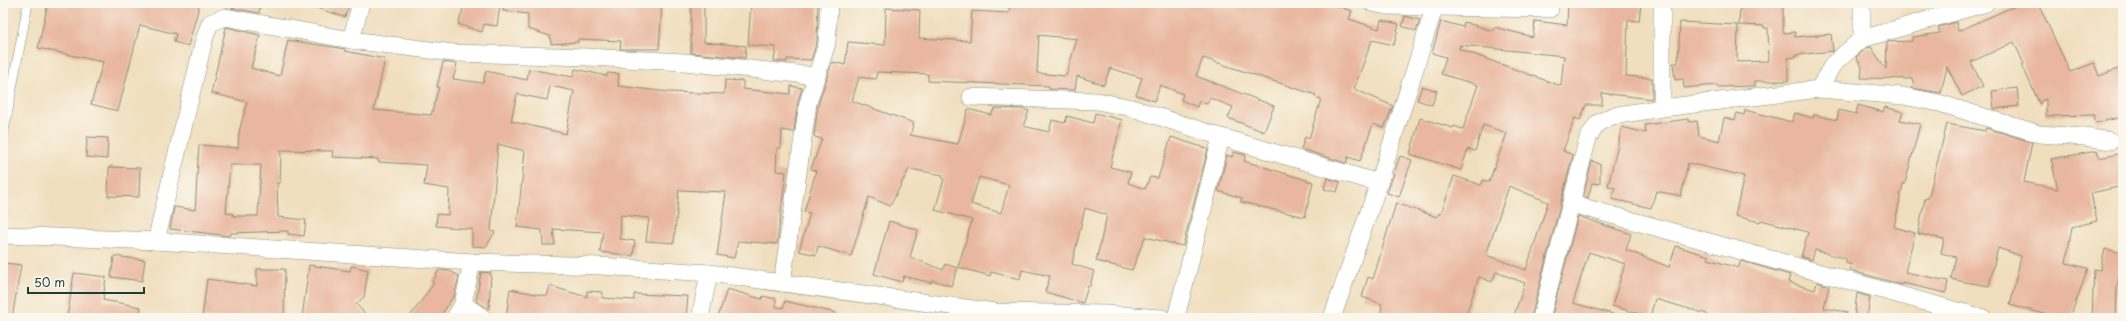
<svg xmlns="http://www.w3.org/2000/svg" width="2126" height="321" viewBox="0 0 2126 321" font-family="'Playpen Sans',sans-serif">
  <rect width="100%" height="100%" fill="#fbf7ec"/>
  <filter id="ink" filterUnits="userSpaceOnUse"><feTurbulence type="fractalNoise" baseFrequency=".025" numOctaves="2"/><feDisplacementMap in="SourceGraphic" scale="8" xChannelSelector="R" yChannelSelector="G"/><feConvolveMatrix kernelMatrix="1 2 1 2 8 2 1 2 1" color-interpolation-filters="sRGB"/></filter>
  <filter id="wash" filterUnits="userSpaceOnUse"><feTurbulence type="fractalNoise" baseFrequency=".012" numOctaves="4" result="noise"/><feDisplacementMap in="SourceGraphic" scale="16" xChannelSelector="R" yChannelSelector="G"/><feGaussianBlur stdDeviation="0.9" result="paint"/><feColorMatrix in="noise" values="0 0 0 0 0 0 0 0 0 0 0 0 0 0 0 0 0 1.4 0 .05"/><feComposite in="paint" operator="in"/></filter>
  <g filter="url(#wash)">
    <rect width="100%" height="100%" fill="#f0debd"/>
    <g id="blocks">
      <!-- building -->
      <g fill="#e9b79f" fill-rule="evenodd">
        <path d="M48,3H200L188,46L174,42L176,34L140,25L118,111L91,104L103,62L38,48Z"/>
        <path d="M233,3H261L259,13L231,8Z"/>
        <path d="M310,3H350L345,17L310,6Z"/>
        <path d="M465,3H491L500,5L497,26L484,24L482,32L458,24Z"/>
        <path d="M503,3L662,4L659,49H620L621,41L578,39V42L551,44L550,36L528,29V14L503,11Z"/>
        <path d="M691,3H704V42L746,46L745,58L691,53Z"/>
        <path d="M751,3H818L817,41L811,60L787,59V62L774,61L776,47L748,45Z"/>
        <path d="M1010,3H1238L1249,6L1250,3H1328L1352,11L1349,19L1379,29L1381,20L1399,24L1394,45L1372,40L1354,89L1393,106L1384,128L1373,124L1360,161L1348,157L1346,163L1301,149L1305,137L1309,139L1321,99L1315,97L1316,95L1203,58L1196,76L1274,106L1264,132L1228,118L1233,107L1210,98L1207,104L1199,101L1197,107L1181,100L1183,94L1160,85L1155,101L1136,95L1142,78L1110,68L1104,85L1077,76L1075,90L1049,89V86L928,81V74L877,72L876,79L859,77L852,101L914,123L910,135L958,144L968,109L991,115L995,108L1024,109L1029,111L1023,126L1049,132L1052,120L1065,123L1067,116L1093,123L1095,113L1122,120L1110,167L1131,172L1128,183L1145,189L1150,177L1158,178L1171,137L1208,149L1183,246L1145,237L1132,270L1096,261L1107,215L1085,208L1072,264L1094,271L1090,286H1088L1083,303L1059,296L1045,292L1050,276L1022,270L1020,279L991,272L990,276L958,267L972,220L935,210L944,179L942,178L943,175L909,169L890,206L869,197L851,256L818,246L816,255L799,251L810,213L804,212L816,171L811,169L822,139L815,137L814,135L818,105L832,62L845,65L848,42L885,45L886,8L920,10L919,38L970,41L972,11L1009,13ZM1039,35L1077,39L1066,76L1037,73ZM979,177L1009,185L1001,213L971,204Z"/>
        <path d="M1568,3L1641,4L1639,21L1628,20L1626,76L1652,78V99L1602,93V105H1586L1580,120L1575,118L1563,151L1573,155L1531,318H1513L1525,283L1496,272L1492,282L1479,277L1465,318H1380L1382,304L1362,297L1368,277L1373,279L1396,203L1437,217L1439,213L1441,214L1454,176L1481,185L1483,180L1489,182L1507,133L1483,125L1475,151L1468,149L1461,170L1410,154L1420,118L1453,128L1454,126L1463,129L1478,85L1441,74L1446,57L1432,53L1441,21L1463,27L1464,22L1493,31L1494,27L1533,37L1535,21L1567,25ZM1460,45L1564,56L1561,86L1459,49ZM1509,186L1548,202L1526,270L1486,255Z"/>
        <path d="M1740,3H1783V33L1795,32V37L1831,34L1833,51L1796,55V57L1788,58V81H1755V86L1717,87V85L1684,88L1683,79L1675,80L1673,63H1678L1680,22L1738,25L1737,62L1769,61L1768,28H1764V26L1739,25Z"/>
        <path d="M2022,3H2038L2070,72L2094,63L2099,76L2123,67V117L2096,123L2094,115L2046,116V99L2041,101L2040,105L2022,65L2024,64L2014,42L1971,62L1983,86L1962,96L1947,67L1941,93L1912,88L1914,79L1861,78L1862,67L1856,57L1867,48L1871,47L1886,69L1887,42L1912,41V37L1940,33L1938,27L1956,22L1958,31Z"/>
        <path d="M1405,16L1420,20L1416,31L1402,26Z"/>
        <path d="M226,27L260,35L251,68L280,76L288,40L345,49V51L385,59L374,110L431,115L439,87H437L443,62L457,64L453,79L483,83L486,71L527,80L529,69L573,77L575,69L607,76V73L619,74L618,86L669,92L724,94L725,80L743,81V89L790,94L791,86L802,88L798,102L794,132L782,130L781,148H777L776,171L786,172L777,244L738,241L734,258L717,255L726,192L679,190L674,243L646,241L649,218L621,215L620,239L635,241L633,256L600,252L603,232L553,229L555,245H543L542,230L517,227L525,151L498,144L491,231L495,232L486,247L472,246V229L436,226L437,214L448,215L449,189L424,185L427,165L378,162V159L332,157L333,151L281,150L280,183H277L278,217L306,220L304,236L288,234V231L231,233L230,236L170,229L174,207L195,210L199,145L238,148L239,132L247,102L211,93ZM550,86L574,91L566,134L511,121L517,94L547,100ZM230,165H261L258,216H233V214L226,213Z"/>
        <path d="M1422,86L1437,91L1432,105L1417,100Z"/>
        <path d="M2017,88L2019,106L1994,109L1992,91Z"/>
        <path d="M1858,105L1883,112L1885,107L1903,112L1900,120L1920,124L1905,184H1903L1894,227L1915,233L1905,272L1948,281L1946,293L1902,283V285L1892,282L1860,273L1850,270L1852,265L1846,263V259L1815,250L1812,260L1801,257L1808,232L1761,220L1760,222L1735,216L1744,176L1688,163L1681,196L1656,191L1651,208L1612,199L1615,188L1608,186L1622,127L1646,133L1645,125L1688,119L1689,122L1697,121L1699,136L1719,141L1724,118L1735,120L1737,113L1744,115L1745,110L1792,122L1795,113L1813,118L1814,115L1837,120L1839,110L1856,114Z"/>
        <path d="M1947,124L1985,131L1986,128L2032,142L2024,182L2058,189L2051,159L2097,151L2099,158L2123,153V186L2091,193L2097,221L2072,227L2066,263L2088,268L2070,318H2060L2010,305L2021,256L1998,248L1989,286L1965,282L1951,279L1956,257L1941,253L1944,239L1918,234L1925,198L1928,199Z"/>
        <path d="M87,137L108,138L107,159L86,157Z"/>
        <path d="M1234,152L1246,155L1244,161L1313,182L1305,217L1241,202L1242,198L1218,191L1227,155L1232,157Z"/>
        <path d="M1400,156L1412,160L1399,197L1387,193Z"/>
        <path d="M1592,161L1600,164V184L1592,183L1588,198L1583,197Z"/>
        <path d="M109,167L140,168L139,197L108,196Z"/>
        <path d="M1327,178L1340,182L1337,192L1324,189Z"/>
        <path d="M1578,216L1631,234L1626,250L1669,267L1676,246L1709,256L1708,259L1738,268L1741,261L1790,275L1788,282L1815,290L1817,282L1829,286L1824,308L1847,312L1846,318H1706L1707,314L1655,299L1650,317L1612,306L1625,264L1589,252L1573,303L1613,314L1612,318H1551Z"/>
        <path d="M889,221L918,230L910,257L943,270L945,264L958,268L951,286L932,280V283L904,276L902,282L874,274Z"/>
        <path d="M2105,249L2123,253L2117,287L2116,318H2092L2094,269L2100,270Z"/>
        <path d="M114,256L145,260L142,281L111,277Z"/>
        <path d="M5,263L21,265L12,318H3V276Z"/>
        <path d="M309,265L350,271L351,266L368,270L364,297L356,304L369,318H302Z"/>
        <path d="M257,269H285L284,318H202L207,279L257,286Z"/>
        <path d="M439,270L450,271L459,276L454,296L439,318H409L434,283L432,282Z"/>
        <path d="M481,272L491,273L489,309L476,301Z"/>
        <path d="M74,273L106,277L103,300L141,307L139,318H67Z"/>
        <path d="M550,286L587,297V291L603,292L602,298L634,300V294L688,296L686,318H506L510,289L547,296Z"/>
        <path d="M727,289L762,299L763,296L776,299V307L783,308L785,301L836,313L835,318H718Z"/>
        <path d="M1857,293L1870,297L1867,318H1854Z"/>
      </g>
    </g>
  </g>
  <g filter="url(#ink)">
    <use href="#blocks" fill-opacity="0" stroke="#888e78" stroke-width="1"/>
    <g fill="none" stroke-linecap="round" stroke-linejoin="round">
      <defs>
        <g id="service">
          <path d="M3,136L28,3"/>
          <path d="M3,188V204"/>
        </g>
        <g id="minor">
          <path d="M1372,3L1386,6L1550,9"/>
          <path d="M1662,3V108"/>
          <path d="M1862,39V3"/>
          <path d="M351,40L361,3"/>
          <path d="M1819,89L1833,64L1862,39L1986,3"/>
          <path d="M971,97L1097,101L1132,108L1221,137L1379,183L1435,5"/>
          <path d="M1572,204L1983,318"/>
          <path d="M3,235L156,241L472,262L600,266L709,273L995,312L1106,314L1162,318"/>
          <path d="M156,241L204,40L210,23L225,17L351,40L453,53L587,57L684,62L817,76"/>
          <path d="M782,283L808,103L827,43L829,3"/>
          <path d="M463,304L483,318"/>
          <path d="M455,318L463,304L472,262"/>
          <path d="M700,318L709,273"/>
          <path d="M1176,318L1221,137"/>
          <path d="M1332,318L1379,183"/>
          <path d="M1541,318L1588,138L1598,123L1612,116L1662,108L1819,89L1903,96L1939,103L2039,134L2084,137L2111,141"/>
        </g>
      </defs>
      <!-- service casing -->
      <use href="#service" stroke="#888e78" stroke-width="10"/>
      <!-- minor casing -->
      <use href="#minor" stroke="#888e78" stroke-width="18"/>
      <!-- service -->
      <use href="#service" stroke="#fff" stroke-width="9"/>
      <!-- minor -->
      <use href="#minor" stroke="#fff" stroke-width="17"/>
    </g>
  </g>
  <!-- margin -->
  <rect width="2126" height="321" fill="none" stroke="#fbf7ec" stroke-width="16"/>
  <!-- scale -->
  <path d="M28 287v6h116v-6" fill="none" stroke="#1f3d34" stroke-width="2"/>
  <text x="34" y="287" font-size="12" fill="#1f3d34" stroke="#fbf7ec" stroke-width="3" paint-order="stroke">50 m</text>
</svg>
